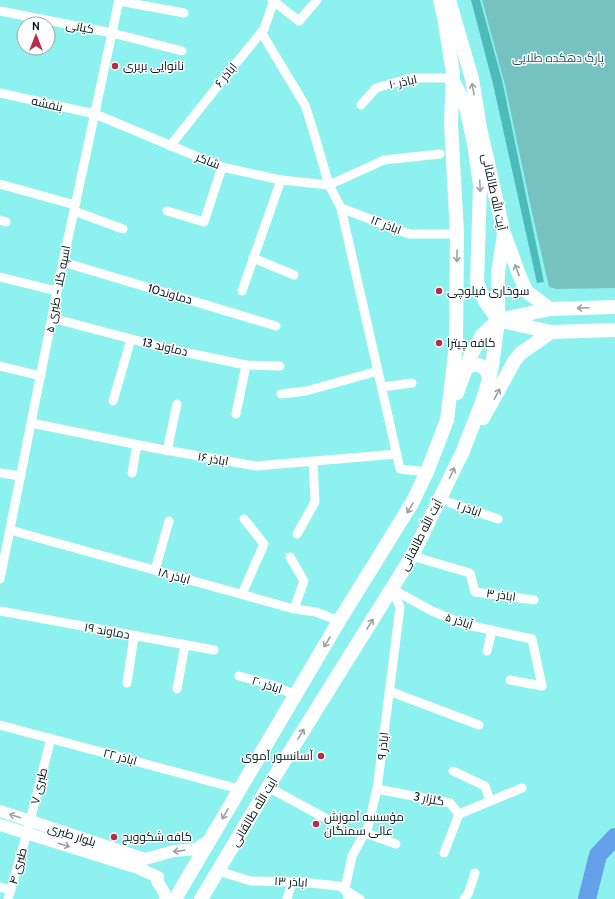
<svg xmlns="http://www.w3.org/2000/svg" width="615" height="899" viewBox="0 0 615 899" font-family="Cabin,Cairo,sans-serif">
  <rect width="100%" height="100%" fill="#8df1ef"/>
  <!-- green -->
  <path fill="#75c2c1" d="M482,0H615V288L556,289L549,287L531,208L505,85Z"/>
  <!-- forest -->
  <path fill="#4cbbb9" d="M471,0H480L502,80L544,282L537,283L493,84Z"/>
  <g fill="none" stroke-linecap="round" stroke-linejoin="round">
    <!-- river -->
    <path stroke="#65a1ea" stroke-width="18" d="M587,899L598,855L615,837"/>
    <!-- minor -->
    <g stroke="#fff" stroke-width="9">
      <path d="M272,0L299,21L317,0"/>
      <path d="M119,1L184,13"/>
      <path d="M0,11L112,33L182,51"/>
      <path d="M261,32L305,105L313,130L329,185L341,208L409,234H457"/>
      <path d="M0,93L95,114L222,167L281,180L329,185"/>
      <path d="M361,105L376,88L411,78H444L453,81"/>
      <path d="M170,146L224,78L264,29L274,0"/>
      <path d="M0,184L75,205"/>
      <path d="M329,185L384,160L440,154"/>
      <path d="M341,208L400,469L427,472"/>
      <path d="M74,211L123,229"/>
      <path d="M167,211L204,222L222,167"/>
      <path d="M0,220L6,222"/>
      <path d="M253,258L294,275"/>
      <path d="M63,262L276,326"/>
      <path d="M0,277L57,291"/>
      <path d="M242,291L281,180"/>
      <path d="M52,318L169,349L246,365L280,366"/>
      <path d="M0,366L41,376"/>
      <path d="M382,387L412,383"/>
      <path d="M281,394L306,391L378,371"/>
      <path d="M113,401L131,339"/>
      <path d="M236,414L246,365"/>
      <path d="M31,423L154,448L256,466L397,454"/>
      <path d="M167,451L177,404"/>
      <path d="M0,473L21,476"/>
      <path d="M132,473L137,445"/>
      <path d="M439,499L498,519"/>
      <path d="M10,530L294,609L316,612L339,621"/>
      <path d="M297,534L315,502L313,461"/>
      <path d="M412,556L470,573L475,592L534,600"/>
      <path d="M290,557L304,581L294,609"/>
      <path d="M155,570L169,521"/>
      <path d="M0,579L63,262L119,0"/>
      <path d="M392,589L432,611L463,624L532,639L542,686L510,680"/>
      <path d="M242,594L264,544L244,519"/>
      <path d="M0,611L214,650"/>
      <path d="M487,651L492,630"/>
      <path d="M239,676L272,685L295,695"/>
      <path d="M127,683L134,636"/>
      <path d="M177,689L185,645"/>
      <path d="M389,691L479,725"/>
      <path d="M0,725L239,789"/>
      <path d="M453,771L485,786L490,801"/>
      <path d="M268,787L338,825"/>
      <path d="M377,789L450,803L459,814L444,853"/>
      <path d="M459,814L522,788"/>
      <path d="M365,833L396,844"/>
      <path d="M218,871L251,881L300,882L339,886L360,899"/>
      <path d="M0,887L11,890"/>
      <path d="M8,899L27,833L51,738"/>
      <path d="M287,899L292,882"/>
      <path d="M349,899L345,889L352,856L368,827L377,789L400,607L392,589"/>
      <path d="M464,899L468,894L475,873"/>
    </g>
    <!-- secondary -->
    <g stroke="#fff" stroke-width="12">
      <path d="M0,811L145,859L174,851L196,849L209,840"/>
      <path d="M0,825L138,868L158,877L157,881L164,892L165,899"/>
    </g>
    <!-- primary -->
    <g stroke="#fff" stroke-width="14">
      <path d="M454,83L466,107L474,144L480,185L477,283L485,301L498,320L551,332L615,330"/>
      <path d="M505,236L518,272L526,291L550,309"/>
      <path d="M465,369C476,360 488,366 489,379"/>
      <path d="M457,393L470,357L482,335L498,320L550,309L615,307"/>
      <path d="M483,418L515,360L521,353L551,332"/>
      <path d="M175,899L339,621L412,503L427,472L447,420L456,345L457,234L451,123L453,73L444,17L440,0"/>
      <path d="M201,899L268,787L412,556L463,451L482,402L489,379L492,366L498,320V273L504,234L480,128L472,79L449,0"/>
    </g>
  </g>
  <!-- one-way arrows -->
  <defs><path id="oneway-shaft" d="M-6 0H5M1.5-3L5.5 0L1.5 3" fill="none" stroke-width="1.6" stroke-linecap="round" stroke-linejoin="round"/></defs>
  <g stroke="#9aa1a1">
    <use href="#oneway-shaft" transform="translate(473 89) rotate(-100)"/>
    <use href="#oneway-shaft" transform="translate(480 186) rotate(87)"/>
    <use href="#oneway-shaft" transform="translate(457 256) rotate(91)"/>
    <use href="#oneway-shaft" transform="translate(517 270) rotate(-111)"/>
    <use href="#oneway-shaft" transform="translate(583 308) rotate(178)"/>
    <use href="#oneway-shaft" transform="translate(497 394) rotate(-62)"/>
    <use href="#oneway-shaft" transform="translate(452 473) rotate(-64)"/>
    <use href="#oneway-shaft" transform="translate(410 508) rotate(121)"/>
    <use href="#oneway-shaft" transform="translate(370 624) rotate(-58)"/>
    <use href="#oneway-shaft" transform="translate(327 642) rotate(121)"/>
    <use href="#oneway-shaft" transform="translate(301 734) rotate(-58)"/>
    <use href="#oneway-shaft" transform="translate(225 814) rotate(120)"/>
    <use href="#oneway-shaft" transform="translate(15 816) rotate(-162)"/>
    <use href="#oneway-shaft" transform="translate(64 845) rotate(17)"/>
    <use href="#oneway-shaft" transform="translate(179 851) rotate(173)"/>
  </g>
  <!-- markers -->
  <g fill="#bb2a49" stroke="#fefefe" stroke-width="1.5">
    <circle cx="115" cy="66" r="4"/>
    <circle cx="439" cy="291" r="4"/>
    <circle cx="439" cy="343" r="4"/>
    <circle cx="321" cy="756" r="4"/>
    <circle cx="316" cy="824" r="4"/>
    <circle cx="114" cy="837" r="4"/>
  </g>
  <g text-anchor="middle" stroke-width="3" stroke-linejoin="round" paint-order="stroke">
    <!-- street labels -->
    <g font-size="12" fill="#021515" stroke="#fefefe">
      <text transform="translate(80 27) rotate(11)" y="4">کیانی</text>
      <text transform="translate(226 75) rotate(-51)" y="4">اباذر ۶</text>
      <text transform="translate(403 82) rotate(-12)" y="4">اباذر ۱۰</text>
      <text transform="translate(47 104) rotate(13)" y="4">بنفشه</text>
      <text transform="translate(208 161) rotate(22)" y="4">شاکر</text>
      <text transform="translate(494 192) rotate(78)" y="4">آیت الله طالقانی</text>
      <text transform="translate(386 225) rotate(21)" y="4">اباذر ۱۲</text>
      <text transform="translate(58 289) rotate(-79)" y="4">اسپه کلا - طبری ۵</text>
      <text transform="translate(170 294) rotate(16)" y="4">دماوند10</text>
      <text transform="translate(165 347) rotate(13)" y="4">دماوند 13</text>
      <text transform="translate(213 459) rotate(10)" y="4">اباذر ۱۶</text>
      <text transform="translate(469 509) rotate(19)" y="4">اباذر ۱</text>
      <text transform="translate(421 535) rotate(-63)" y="4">آیت الله طالقانی</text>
      <text transform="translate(174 576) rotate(15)" y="4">اباذر ۱۸</text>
      <text transform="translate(501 595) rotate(8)" y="4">اباذر ۳</text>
      <text transform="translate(459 621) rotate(18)" y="4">آباذر ۵</text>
      <text transform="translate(107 631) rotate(10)" y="4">دماوند ۱۹</text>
      <text transform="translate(267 685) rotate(18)" y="4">اباذر ۲۰</text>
      <text transform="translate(383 746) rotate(-84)" y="4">اباذر ۹</text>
      <text transform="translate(120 757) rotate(15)" y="4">اباذر ۲۲</text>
      <text transform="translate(39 786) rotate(-76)" y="4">طبری ۷</text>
      <text transform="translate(429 799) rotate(11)" y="4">گلزار 3</text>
      <text transform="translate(254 812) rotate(-59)" y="4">آیت الله طالقانی</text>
      <text transform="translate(72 835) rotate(18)" y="4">بلوار طبری</text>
      <text transform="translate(18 866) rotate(-74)" y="4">طبری ۴</text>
      <text transform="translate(291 882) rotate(3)" y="4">اباذر ۱۳</text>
    </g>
    <!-- park labels -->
    <g font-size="12" fill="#195857" stroke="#fefefe">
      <text x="558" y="62">پارک دهکده طلایی</text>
    </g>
    <!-- poi labels -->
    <g font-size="12" fill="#021515" stroke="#fefefe" text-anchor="start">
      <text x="123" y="70">نانوایی بربری</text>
      <text x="447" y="295">سوخاری فیلوچی</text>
      <text x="447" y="347">کافه چیترا</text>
      <text x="313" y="760" text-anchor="end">آسانسور آموی</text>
      <text x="324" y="821">مؤسسه آموزش<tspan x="324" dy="14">عالی سمنگان</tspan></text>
      <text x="122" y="841">کافه شکوویچ</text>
    </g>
  </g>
  <!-- north arrow -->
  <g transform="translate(36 36)"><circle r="19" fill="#fefefe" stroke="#99a1a1"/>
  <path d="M0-3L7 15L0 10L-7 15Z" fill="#bb2a49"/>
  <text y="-6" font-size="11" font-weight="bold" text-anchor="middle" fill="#021515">N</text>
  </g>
</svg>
